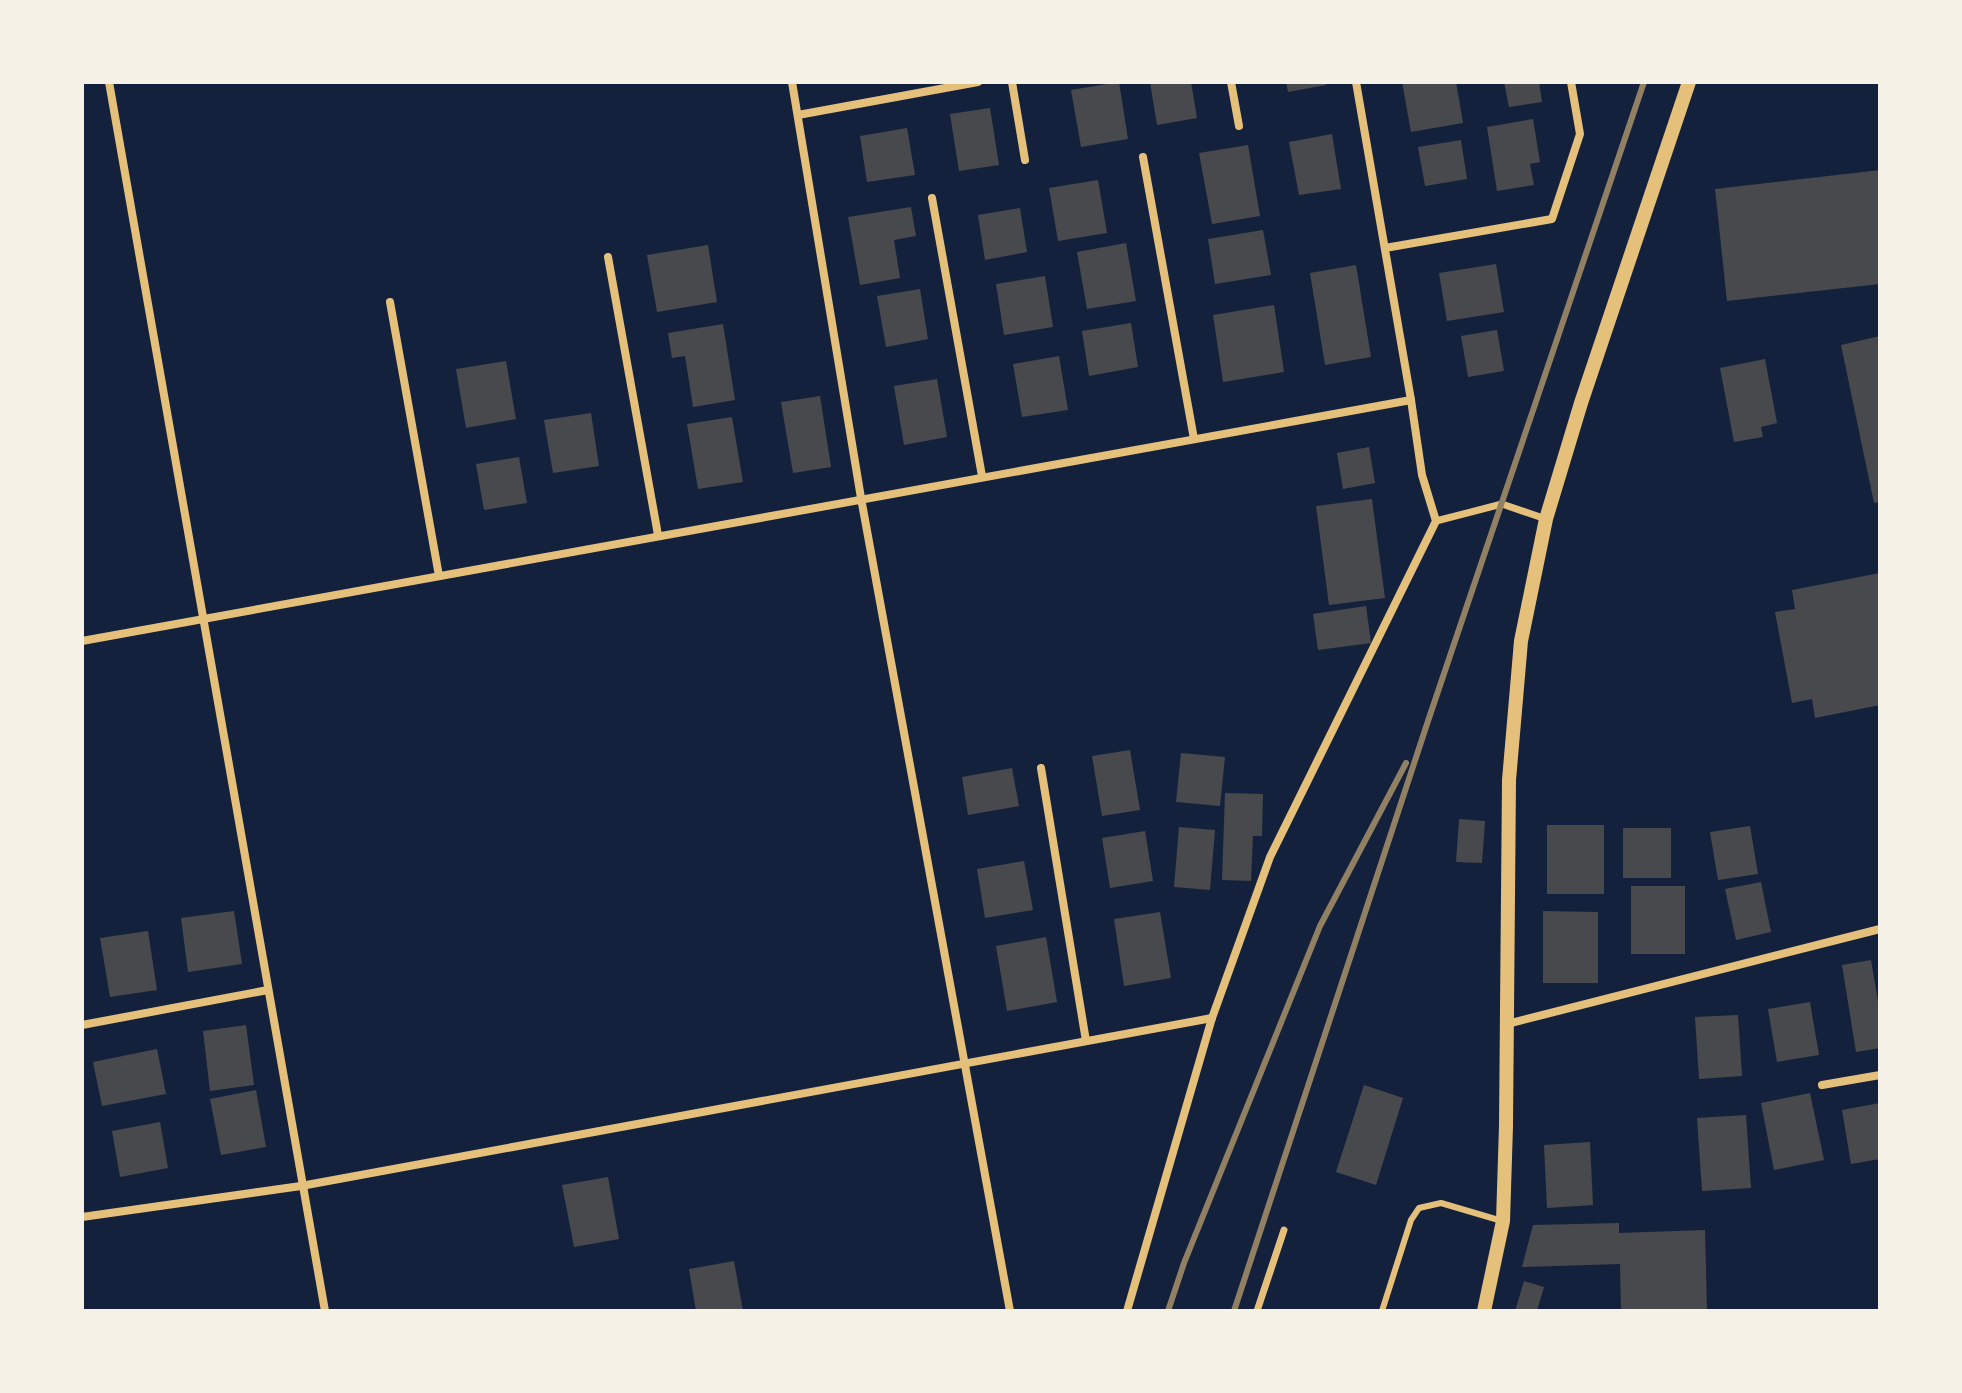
<svg xmlns="http://www.w3.org/2000/svg" width="1962" height="1393" viewBox="0 0 1962 1393" font-family="Overpass,sans-serif">
  <rect width="100%" height="100%" fill="#14213d"/>
  <!-- building -->
  <g fill="#48494c">
    <path d="M1119,82L1128,139L1081,147L1071,90Z"/>
    <path d="M1150,82H1191L1197,118L1157,125Z"/>
    <path d="M1286,82H1326V85L1288,92Z"/>
    <path d="M1402,82H1456L1463,123L1411,132Z"/>
    <path d="M1504,82H1539L1542,102L1509,107Z"/>
    <path d="M990,108L999,165L959,171L950,114Z"/>
    <path d="M1533,119L1540,162L1530,164L1534,185L1497,191L1487,127Z"/>
    <path d="M907,128L915,175L867,182L860,136Z"/>
    <path d="M1332,134L1341,189L1299,195L1289,142Z"/>
    <path d="M1461,140L1467,179L1425,186L1418,147Z"/>
    <path d="M1248,145L1260,216L1212,224L1199,153Z"/>
    <path d="M1880,170V284L1727,301L1715,189Z"/>
    <path d="M1098,180L1107,233L1058,241L1049,188Z"/>
    <path d="M911,207L916,236L894,240L900,278L860,285L848,217Z"/>
    <path d="M1020,208L1027,252L985,260L978,215Z"/>
    <path d="M1263,230L1271,275L1215,284L1208,239Z"/>
    <path d="M1126,243L1136,301L1087,309L1077,252Z"/>
    <path d="M708,245L717,302L657,312L647,255Z"/>
    <path d="M1496,264L1504,312L1447,321L1439,273Z"/>
    <path d="M1356,265L1371,357L1325,365L1310,273Z"/>
    <path d="M1045,276L1053,327L1004,335L996,284Z"/>
    <path d="M920,289L928,339L886,347L877,296Z"/>
    <path d="M1274,305L1284,372L1223,382L1213,315Z"/>
    <path d="M1131,323L1138,367L1089,376L1082,331Z"/>
    <path d="M723,324L735,400L693,407L685,356L672,358L668,333Z"/>
    <path d="M1497,330L1504,371L1468,377L1461,336Z"/>
    <path d="M1880,336V502L1874,503L1841,345Z"/>
    <path d="M1059,356L1068,410L1022,417L1013,364Z"/>
    <path d="M1765,359L1777,423L1761,427L1763,437L1734,442L1720,368Z"/>
    <path d="M506,361L516,419L466,428L456,369Z"/>
    <path d="M937,379L947,437L904,445L894,386Z"/>
    <path d="M820,396L831,467L793,473L781,402Z"/>
    <path d="M591,413L599,466L553,473L544,420Z"/>
    <path d="M732,417L743,482L698,489L687,424Z"/>
    <path d="M1369,447L1375,483L1343,489L1337,453Z"/>
    <path d="M519,457L527,503L484,510L476,464Z"/>
    <path d="M1372,499L1385,598L1329,605L1316,506Z"/>
    <path d="M1880,573V705L1815,718L1812,699L1792,703L1775,612L1795,609L1792,590Z"/>
    <path d="M1366,606L1371,643L1318,650L1313,614Z"/>
    <path d="M1130,750L1140,810L1102,816L1092,756Z"/>
    <path d="M1181,753L1225,757L1220,806L1176,802Z"/>
    <path d="M1012,768L1019,806L968,815L962,777Z"/>
    <path d="M1225,793L1263,794L1262,836H1253L1251,881L1222,880Z"/>
    <path d="M1459,819L1485,821L1482,863L1456,862Z"/>
    <rect x="1547" y="825" width="57" height="69"/>
    <path d="M1750,826L1758,874L1718,880L1710,832Z"/>
    <path d="M1179,827L1215,830L1210,890L1174,887Z"/>
    <rect x="1623" y="828" width="48" height="50"/>
    <path d="M1145,831L1153,881L1110,888L1102,838Z"/>
    <path d="M1024,861L1033,910L985,918L977,869Z"/>
    <path d="M1761,882L1771,932L1736,940L1725,889Z"/>
    <rect x="1631" y="886" width="54" height="68"/>
    <path d="M234,911L242,964L188,972L181,918Z"/>
    <path d="M1543,911L1598,912V983H1543Z"/>
    <path d="M1160,912L1171,978L1124,986L1114,919Z"/>
    <path d="M148,931L157,990L110,997L100,938Z"/>
    <path d="M1046,937L1057,1002L1007,1011L996,946Z"/>
    <path d="M1871,960L1880,1013V1048L1856,1052L1842,965Z"/>
    <path d="M1810,1002L1819,1055L1777,1062L1768,1009Z"/>
    <path d="M1738,1015L1742,1076L1699,1079L1695,1017Z"/>
    <path d="M246,1025L254,1085L210,1091L203,1031Z"/>
    <path d="M157,1049L166,1094L102,1106L93,1062Z"/>
    <path d="M1364,1085L1403,1098L1376,1185L1336,1172Z"/>
    <path d="M256,1090L266,1147L221,1155L210,1099Z"/>
    <path d="M1810,1093L1824,1160L1774,1170L1761,1103Z"/>
    <path d="M1880,1103V1159L1851,1164L1842,1110Z"/>
    <path d="M1746,1115L1751,1188L1702,1191L1697,1118Z"/>
    <path d="M160,1122L168,1168L120,1177L112,1131Z"/>
    <path d="M1590,1142L1593,1205L1547,1208L1544,1145Z"/>
    <path d="M608,1177L619,1239L574,1247L562,1185Z"/>
    <path d="M1619,1223V1233L1705,1230L1707,1311H1621L1620,1264L1522,1267L1533,1225Z"/>
    <path d="M734,1261L743,1311H696L689,1269Z"/>
    <path d="M1524,1281L1544,1287L1537,1311H1515Z"/>
  </g>
  <g fill="none" stroke-linecap="round" stroke-linejoin="round">
    <!-- service -->
    <path stroke="#e5c07b" stroke-width="6" d="M1382,1311L1411,1220L1419,1208L1441,1203L1502,1221"/>
    <!-- pedestrian -->
    <g stroke="#e5c07b" stroke-width="7">
      <path d="M1436,521L1502,504L1546,519"/>
      <path d="M1257,1311L1284,1230"/>
    </g>
    <!-- minor -->
    <g stroke="#e5c07b" stroke-width="8">
      <path d="M109,82L325,1311"/>
      <path d="M792,82L861,498L1010,1311"/>
      <path d="M1012,82L1025,160"/>
      <path d="M1231,82L1239,126"/>
      <path d="M1356,82L1411,400"/>
      <path d="M798,115L978,82"/>
      <path d="M1143,157L1194,439"/>
      <path d="M932,198L982,476"/>
      <path d="M1385,248L1552,219L1580,134L1571,82"/>
      <path d="M608,257L658,535"/>
      <path d="M390,302L439,576"/>
      <path d="M82,641L1411,400L1422,475L1436,521L1270,857L1212,1018L1127,1311"/>
      <path d="M1041,768L1086,1041"/>
      <path d="M1507,1024L1880,929"/>
      <path d="M82,1025L268,990"/>
      <path d="M1822,1085L1880,1075"/>
      <path d="M82,1217L301,1186L1212,1018"/>
    </g>
    <!-- tertiary -->
    <path stroke="#e5c07b" stroke-width="14" d="M1484,1311L1503,1221L1506,1126L1509,780L1521,641L1546,519L1581,403L1689,82"/>
    <!-- rail -->
    <g stroke="#918062" stroke-width="6">
      <path d="M1168,1311L1184,1263L1320,926L1406,763"/>
      <path d="M1234,1311L1428,721L1644,82"/>
    </g>
  </g>
  <!-- border -->
  <rect width="1962" height="1393" fill="none" stroke="#f6f1e7" stroke-width="168"/>
</svg>
